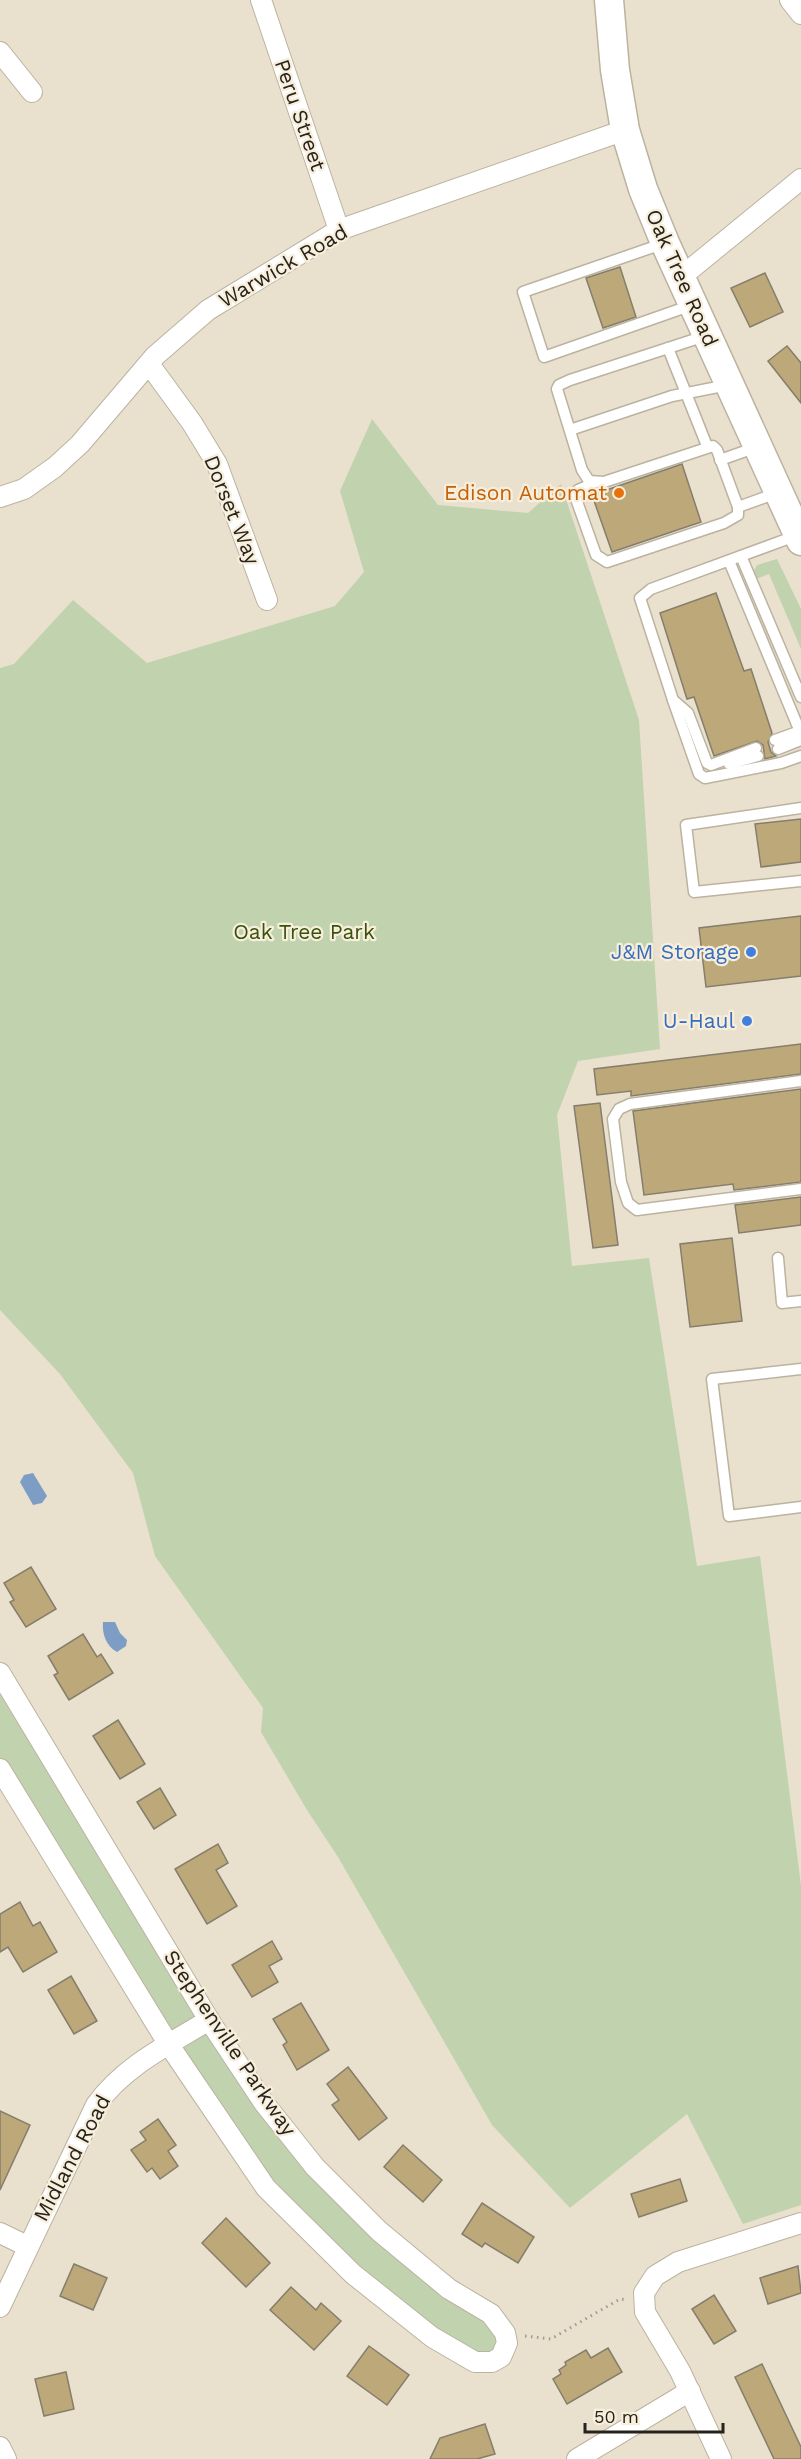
<svg xmlns="http://www.w3.org/2000/svg" width="801" height="2459" viewBox="0 0 801 2459" font-family="'Work Sans',sans-serif">
  <rect width="100%" height="100%" fill="#e9e1ce"/>
  <!-- green -->
  <g fill="#c1d2af">
    <path d="M372,419L438,505L528,513L561,484L639,720L660,1049L578,1061L557,1115L572,1266L649,1258L697,1566L760,1556L801,1886V2205L743,2224L687,2114L570,2208L492,2125L338,1857L307,1810L261,1732L263,1708L155,1556L133,1473L60,1374L0,1310V668L14,664L73,600L147,663L335,606L364,572L340,491Z"/>
    <path d="M777,559L801,609V649L769,574L756,579L752,574L757,565Z"/>
    <path d="M0,1673L315,2167L491,2314L506,2351L464,2358L266,2188L0,1769Z"/>
  </g>
  <!-- water -->
  <g fill="#7d9dc4">
    <path d="M33,1473L47,1496L42,1503L33,1505L20,1482L24,1475Z"/>
    <path d="M103,1622H115L120,1633L127,1640L126,1646L117,1652C106,1646 102,1634 103,1622Z"/>
  </g>
  <!-- building -->
  <g fill="#bda879" stroke="#857e6c" stroke-width="1.5">
    <path d="M620,267L636,317L603,328L586,278Z"/>
    <path d="M765,273L783,312L750,327L731,288Z"/>
    <path d="M787,346L801,363V403L768,361Z"/>
    <path d="M682,464L701,522L612,552L592,495Z"/>
    <path d="M716,593L744,671L751,669L772,733L768,742L771,752L776,756L765,759L763,745L757,741L714,756L694,697L687,699L660,613Z"/>
    <path d="M801,819V862L761,867L755,824Z"/>
    <path d="M801,916V976L706,987L699,928Z"/>
    <path d="M801,1044V1074L631,1096V1091L597,1095L594,1069Z"/>
    <path d="M801,1089V1182L734,1190L733,1184L644,1195L633,1111Z"/>
    <path d="M600,1103L618,1245L593,1248L574,1106Z"/>
    <path d="M801,1197V1225L739,1233L735,1205Z"/>
    <path d="M732,1238L742,1321L690,1327L680,1244Z"/>
    <path d="M31,1567L56,1609L26,1627L10,1602L14,1600L4,1583Z"/>
    <path d="M83,1634L97,1657L101,1654L113,1673L69,1700L54,1675L58,1673L48,1656Z"/>
    <path d="M118,1720L145,1764L120,1779L93,1736Z"/>
    <path d="M160,1788L176,1815L154,1829L137,1802Z"/>
    <path d="M218,1844L228,1863L216,1870L237,1906L207,1924L175,1869Z"/>
    <path d="M20,1902L33,1926L40,1922L57,1952L23,1972L8,1947L0,1952V1914Z"/>
    <path d="M272,1941L282,1959L269,1966L278,1982L252,1997L232,1965Z"/>
    <path d="M71,1976L97,2021L74,2034L48,1990Z"/>
    <path d="M301,2003L329,2050L297,2070L283,2045L287,2042L273,2019Z"/>
    <path d="M348,2067L387,2118L359,2140L332,2105L339,2100L327,2084Z"/>
    <path d="M0,2111L30,2125L0,2190Z"/>
    <path d="M158,2119L176,2145L168,2151L178,2166L160,2179L152,2168L147,2172L131,2150L146,2140L140,2132Z"/>
    <path d="M403,2145L442,2180L423,2202L384,2167Z"/>
    <path d="M680,2179L687,2201L639,2217L631,2194Z"/>
    <path d="M482,2203L534,2237L518,2263L485,2243L482,2247L462,2234Z"/>
    <path d="M226,2218L270,2263L246,2287L202,2243Z"/>
    <path d="M74,2264L107,2278L93,2310L60,2296Z"/>
    <path d="M798,2266L801,2293L768,2304L760,2278Z"/>
    <path d="M291,2287L316,2310L321,2303L341,2321L314,2350L270,2310Z"/>
    <path d="M714,2295L736,2331L714,2344L692,2309Z"/>
    <path d="M369,2346L409,2375L387,2405L347,2376Z"/>
    <path d="M608,2348L622,2372L567,2404L553,2379L561,2374L559,2370L566,2365L565,2362L586,2350L591,2358Z"/>
    <path d="M762,2364L801,2447V2459H774L735,2377Z"/>
    <path d="M66,2372L74,2409L44,2416L35,2379Z"/>
    <path d="M485,2424L495,2454L477,2459H430L440,2438Z"/>
  </g>
  <g fill="none" stroke-linecap="round" stroke-linejoin="round">
    <defs>
      <g id="lane">
        <path d="M665,243L523,292L544,357L692,305"/>
        <path d="M668,348L707,446"/>
        <path d="M570,430L672,396L728,385"/>
        <path d="M720,460L757,447"/>
        <path d="M594,483L578,490L575,496L596,555L607,562L724,523L738,515V507L717,450L713,446L604,482L589,481L582,470L557,389L559,385L570,380L705,336"/>
        <path d="M738,507L777,493"/>
        <path d="M741,556L801,697"/>
        <path d="M729,561L801,734"/>
        <path d="M673,700L699,774L705,778L781,763L801,756"/>
        <path d="M775,740L800,731"/>
        <path d="M756,748L711,765L707,763L688,713L673,700L640,598L651,589L798,535"/>
        <path d="M778,749L801,740"/>
        <path d="M729,764L758,756"/>
        <path d="M801,808L686,825L694,892L801,881"/>
        <path d="M801,1081L630,1104L619,1109L613,1119L621,1182L628,1203L637,1210L801,1189"/>
        <path d="M778,1258L782,1303L801,1301"/>
        <path d="M801,1369L712,1379L729,1516L801,1507"/>
      </g>
      <g id="street">
        <path d="M261,0L339,230"/>
        <path d="M790,0L801,14"/>
        <path d="M0,52L32,92"/>
        <path d="M681,277L801,179"/>
        <path d="M149,364L192,423L217,464L267,600"/>
        <path d="M0,497L24,489L55,467L80,444L155,356L208,310L339,230L625,130"/>
        <path d="M0,1673L209,2020L264,2103L315,2167L379,2231L449,2289L491,2314L505,2333L507,2343L501,2357L492,2362H475L432,2337L353,2274L266,2188L169,2045L0,1769"/>
        <path d="M0,2233L27,2246"/>
        <path d="M0,2307L96,2105C124,2066 168,2045 209,2020"/>
        <path d="M0,2447L6,2459"/>
        <path d="M577,2459L690,2391"/>
        <path d="M721,2459L680,2371L645,2312L644,2293L655,2276L678,2262L801,2223"/>
      </g>
      <path id="secondary" d="M609,0L615,70L625,130L643,189L665,243L801,541"/>
    </defs>
    <!-- lane casing -->
    <use href="#lane" stroke="#bbb3a0" stroke-width="13"/>
    <!-- street casing -->
    <use href="#street" stroke="#bbb3a0" stroke-width="22"/>
    <!-- secondary casing -->
    <use href="#secondary" stroke="#bbb3a0" stroke-width="31"/>
    <!-- path -->
    <path stroke="#a19b8c" stroke-width="3" stroke-dasharray="1.5 4.5" stroke-linecap="butt" d="M525,2336L551,2339L620,2299L627,2300"/>
    <!-- lane -->
    <use href="#lane" stroke="#fff" stroke-width="10"/>
    <!-- street -->
    <use href="#street" stroke="#fff" stroke-width="20"/>
    <!-- secondary -->
    <use href="#secondary" stroke="#fff" stroke-width="28"/>
  </g>
  <!-- markers -->
  <circle fill="#e8710a" stroke="#f7eedb" stroke-width="2" cx="619" cy="493" r="6"/>
  <g fill="#3f7fe0" stroke="#f7eedb" stroke-width="2">
    <circle cx="751" cy="952" r="6"/>
    <circle cx="747" cy="1021" r="6"/>
  </g>
  <g text-anchor="middle" stroke-width="4.5" stroke-linejoin="round" paint-order="stroke">
    <!-- street labels -->
    <g font-size="21" fill="#26231c" stroke="#f7eedb">
      <text transform="translate(300 115) rotate(71)" y="7">Peru Street</text>
      <text transform="translate(283 266) rotate(-30)" y="7">Warwick Road</text>
      <text transform="translate(682 278) rotate(66)" y="7">Oak Tree Road</text>
      <text transform="translate(232 510) rotate(68)" y="7">Dorset Way</text>
      <text transform="translate(230 2043) rotate(56)" y="7">Stephenville Parkway</text>
      <text transform="translate(72 2158) rotate(-62)" y="7">Midland Road</text>
    </g>
    <!-- food labels -->
    <g font-size="21" fill="#c56008" stroke="#f7eedb" text-anchor="end">
      <text x="607" y="500">Edison Automat</text>
    </g>
    <!-- park labels -->
    <g font-size="21" fill="#37520d" stroke="#f7eedb">
      <text x="304" y="939">Oak Tree Park</text>
    </g>
    <!-- shop labels -->
    <g font-size="21" fill="#366cbe" stroke="#f7eedb" text-anchor="end">
      <text x="739" y="959">J&amp;M Storage</text>
      <text x="735" y="1028">U-Haul</text>
    </g>
  </g>
  <!-- scale -->
  <path d="M585 2423v9h138v-9" fill="none" stroke="#26231c" stroke-width="3"/>
  <text x="594" y="2423" font-size="18" fill="#26231c" stroke="#f7eedb" stroke-width="4.5" paint-order="stroke">50 m</text>
</svg>
